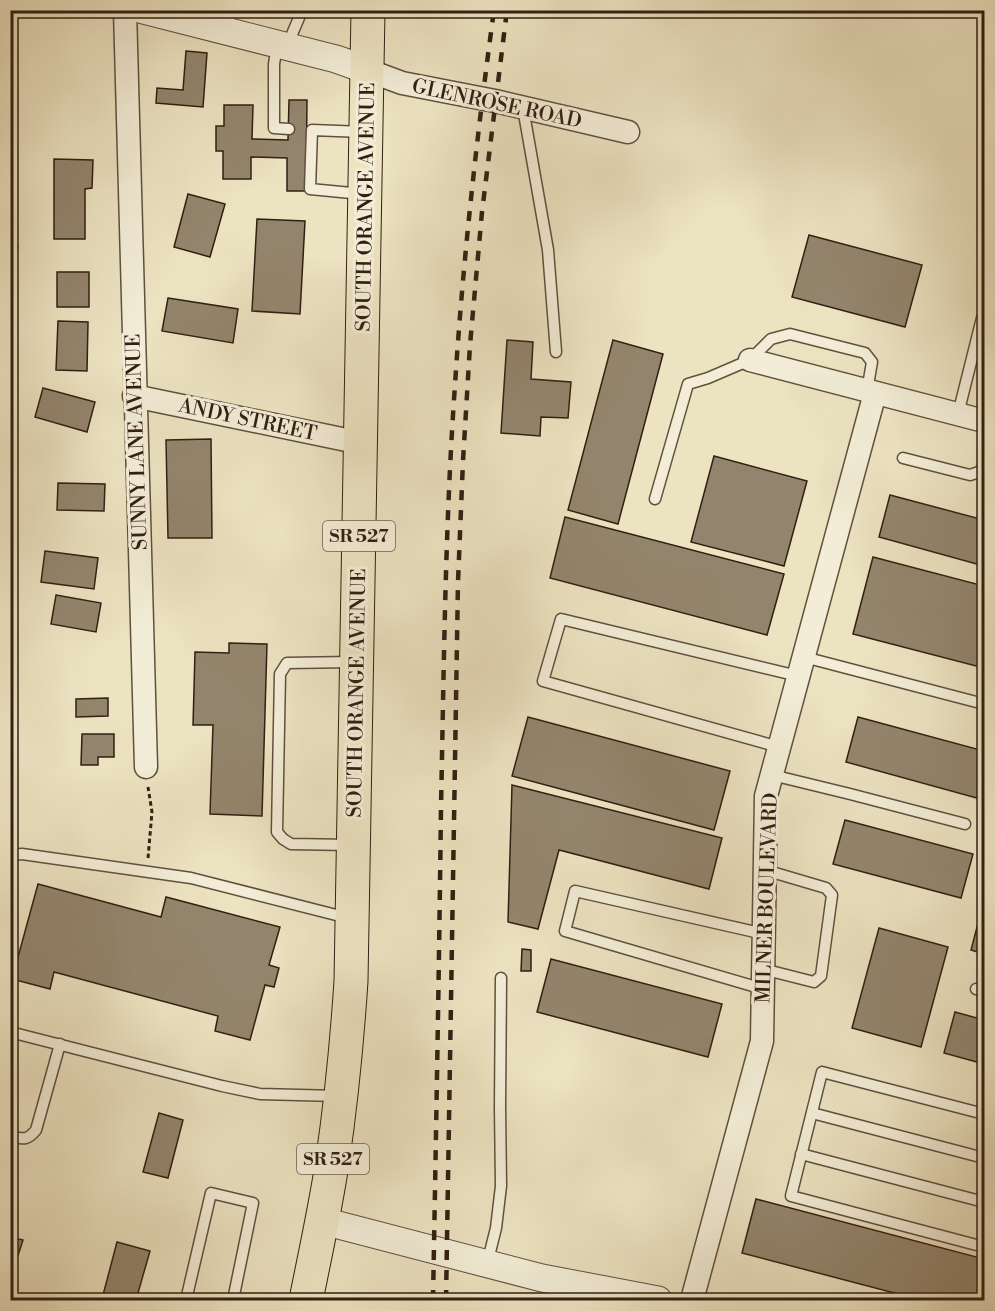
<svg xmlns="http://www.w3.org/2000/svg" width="995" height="1311" viewBox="0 0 995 1311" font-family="'Libre Bodoni',serif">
  <rect width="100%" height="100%" fill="#ece3c1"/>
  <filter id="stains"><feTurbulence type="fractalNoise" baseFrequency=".00333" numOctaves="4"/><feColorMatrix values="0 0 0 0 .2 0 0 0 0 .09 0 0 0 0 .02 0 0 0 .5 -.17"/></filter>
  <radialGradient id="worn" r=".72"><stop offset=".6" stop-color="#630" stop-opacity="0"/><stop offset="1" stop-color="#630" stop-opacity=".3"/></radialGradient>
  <!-- building -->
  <g fill="#93856d" stroke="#321f13" stroke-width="1.5">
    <path d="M186,51L207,53L203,107L156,103L157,88L183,90Z"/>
    <path d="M289,100H307L306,191H287V158L251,157V179H223V151H216V126H224V105H253L252,139L288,140Z"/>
    <path d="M54,159L93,160L92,188L85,189V239H54Z"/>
    <path d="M188,194L225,204L210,257L174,247Z"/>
    <path d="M257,219L305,221L300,314L252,311Z"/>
    <path d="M809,235L922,265L905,327L792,297Z"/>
    <path d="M10,245L18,247L16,257L10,256Z"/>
    <rect x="57" y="272" width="32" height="35"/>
    <path d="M168,298L238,309L233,343L162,331Z"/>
    <path d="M58,321L88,322L87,371L56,370Z"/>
    <path d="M507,340L533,342L531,379L571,382L568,418L541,417L540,436L501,433Z"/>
    <path d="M613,340L663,354L618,524L568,510Z"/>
    <path d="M43,388L95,402L87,432L35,417Z"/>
    <path d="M211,439L212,538H168L166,440Z"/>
    <path d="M714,456L807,481L784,566L691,542Z"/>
    <path d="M58,483L105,484L104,511L57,510Z"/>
    <path d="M890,495L984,520V566L879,537Z"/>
    <path d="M565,517L784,574L767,635L550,578Z"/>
    <path d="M45,551L98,558L94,589L41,582Z"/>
    <path d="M873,557L984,586V668L853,634Z"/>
    <path d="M56,595L101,603L96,632L51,624Z"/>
    <path d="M229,643L267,644L262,816L210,814L213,725H193L195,652L229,653Z"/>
    <path d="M108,698V716L76,717V699Z"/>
    <path d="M528,717L730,771L714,830L512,776Z"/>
    <path d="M858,717L984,751V800L846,762Z"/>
    <path d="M82,734H114V757H98V765H81Z"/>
    <path d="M512,785L722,838L709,889L559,850L538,929L508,922Z"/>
    <path d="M845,820L973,854L961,898L833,864Z"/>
    <path d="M38,884L161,917L166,897L280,927L269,965L279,968L274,987L265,985L250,1040L215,1031L218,1016L54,972L50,989L12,979Z"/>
    <path d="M982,908L984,909V954L971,950Z"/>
    <path d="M879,928L948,947L921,1047L852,1028Z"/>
    <path d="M522,949L531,950V971H521Z"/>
    <path d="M551,959L722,1004L708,1057L537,1012Z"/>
    <path d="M955,1012L984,1020V1064L944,1053Z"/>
    <path d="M159,1113L183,1120L168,1178L143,1172Z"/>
    <path d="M756,1199L984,1259V1300H921L742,1253Z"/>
    <path d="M10,1237L23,1240L13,1271L10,1270Z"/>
    <path d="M117,1242L150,1251L136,1300H122L103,1295Z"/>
  </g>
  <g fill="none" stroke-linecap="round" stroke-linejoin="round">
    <defs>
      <g id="service">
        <path d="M225,30L232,10"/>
        <path d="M277,45L274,64V128L289,129"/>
        <path d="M287,46L301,13L303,10"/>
        <path d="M523,108L548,250L556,352"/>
        <path d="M362,194L310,189L312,130L363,132"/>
        <path d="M958,414L982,318"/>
        <path d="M903,458L970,475L979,472L984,466"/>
        <path d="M655,499L688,384L708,378L750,360L771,339L790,334L865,353L872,362L867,391"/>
        <path d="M804,657L984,704"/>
        <path d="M779,747L543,681L561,619L798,676"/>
        <path d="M772,775L850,794L965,824"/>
        <path d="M350,845L291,844L283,839L277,832L280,674L287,663L352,662"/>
        <path d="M10,855L22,854L191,878L348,918"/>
        <path d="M763,969L814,982L821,976L832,895L826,888L765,870"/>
        <path d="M763,989L565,931L575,891L764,934"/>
        <path d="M976,989L984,991"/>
        <path d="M10,1032L222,1086L260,1094L338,1096"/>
        <path d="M812,1113L984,1158"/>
        <path d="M984,1114L822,1072L791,1196L984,1247"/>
        <path d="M10,1136C23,1139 27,1141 36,1130L60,1044"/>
        <path d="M801,1154L984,1202"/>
        <path d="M487,1264L496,1228L501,1186L500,1107L501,978"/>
        <path d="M186,1300L211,1193L253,1203L233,1300"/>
      </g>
      <g id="minor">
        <path d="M125,10L146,767"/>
        <path d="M367,70L402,83L495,101L628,132"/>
        <path d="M750,360L984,421"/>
        <path d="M134,396L361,443"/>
        <path d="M692,1300L762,1041L766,796L875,393"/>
      </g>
      <g id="tertiary">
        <path d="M143,10L336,59L367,70"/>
        <path d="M323,1221L542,1278L658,1300"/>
      </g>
      <path id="primary" d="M306,1300C315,1255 325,1210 332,1164C341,1103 347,1042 351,981L368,10"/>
    </defs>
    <!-- service casing -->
    <use href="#service" stroke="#60503e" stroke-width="13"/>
    <!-- minor casing -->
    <use href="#minor" stroke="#60503e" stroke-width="25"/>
    <!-- tertiary casing -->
    <use href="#tertiary" stroke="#60503e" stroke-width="29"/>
    <!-- primary casing -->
    <use href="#primary" stroke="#321f13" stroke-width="35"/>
    <!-- path -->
    <path stroke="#321f13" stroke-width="3" stroke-dasharray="4.5 3" stroke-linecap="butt" d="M148,858L152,812L148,787"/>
    <!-- service -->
    <use href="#service" stroke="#f3edd7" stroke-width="10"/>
    <!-- minor -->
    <use href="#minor" stroke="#f3edd7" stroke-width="22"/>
    <!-- tertiary -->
    <use href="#tertiary" stroke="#f3edd7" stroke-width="27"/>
    <!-- primary -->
    <use href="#primary" stroke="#ece3c1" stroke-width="33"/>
    <!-- rail -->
    <g stroke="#321f13" stroke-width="4.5" stroke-dasharray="10 10" stroke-linecap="butt">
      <path d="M433,1300C436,1136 439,971 441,807C444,666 445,525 455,385C463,260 477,135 494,10"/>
      <path d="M446,1300L458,582L463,461L470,345L482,212L507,10"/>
    </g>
  </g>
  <g text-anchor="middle" stroke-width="6" stroke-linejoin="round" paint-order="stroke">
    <!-- shield labels -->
    <g fill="#f3edd7" stroke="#6c5d4e" stroke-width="1.5">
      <rect x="323" y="521" width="72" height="30" rx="4.5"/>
      <rect x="297" y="1144" width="72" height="30" rx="4.5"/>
    </g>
    <g font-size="18" font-weight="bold" fill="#321f13">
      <text x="359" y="542">SR 527</text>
      <text x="333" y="1165">SR 527</text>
    </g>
    <!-- street labels -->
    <g font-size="20" fill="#321f13" stroke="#f3edd7">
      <text transform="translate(497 103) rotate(12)" y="7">GLENROSE ROAD</text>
      <text transform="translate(365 207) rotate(-89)" y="7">SOUTH ORANGE AVENUE</text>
      <text transform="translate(248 419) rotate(12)" y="7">ANDY STREET</text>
      <text transform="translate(136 442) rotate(-92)" y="7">SUNNY LANE AVENUE</text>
      <text transform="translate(356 693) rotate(-89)" y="7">SOUTH ORANGE AVENUE</text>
      <text transform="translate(766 898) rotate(-88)" y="7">MILNER BOULEVARD</text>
    </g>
  </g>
  <!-- margin -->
  <rect width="995" height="1311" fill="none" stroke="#ece3c1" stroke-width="36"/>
  <rect x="12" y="12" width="971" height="1287" fill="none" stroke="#321f13" stroke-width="3"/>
  <rect x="18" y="18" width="959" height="1275" fill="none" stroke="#321f13" stroke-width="1.5"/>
  <rect width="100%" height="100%" filter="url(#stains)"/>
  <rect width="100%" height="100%" fill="url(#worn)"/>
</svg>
